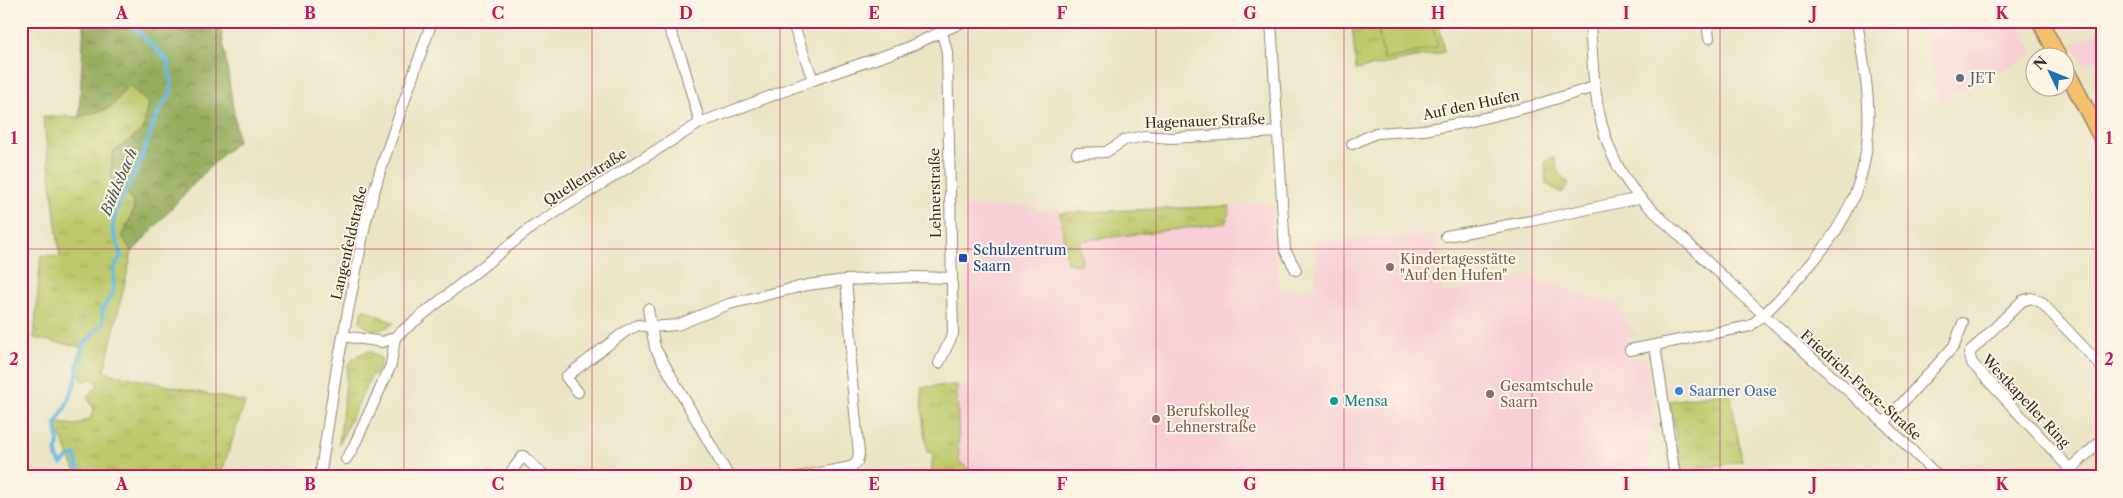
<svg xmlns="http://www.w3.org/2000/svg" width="2123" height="498" viewBox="0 0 2123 498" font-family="'Libre Caslon Text',serif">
  <defs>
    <pattern id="grass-tufts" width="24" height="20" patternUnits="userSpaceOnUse" patternTransform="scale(1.25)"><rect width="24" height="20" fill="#bdc96b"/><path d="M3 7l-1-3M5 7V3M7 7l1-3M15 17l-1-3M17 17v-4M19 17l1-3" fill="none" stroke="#a3ad5c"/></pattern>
    <pattern id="forest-crowns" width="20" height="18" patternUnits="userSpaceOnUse" patternTransform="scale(1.25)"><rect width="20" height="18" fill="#96ad5f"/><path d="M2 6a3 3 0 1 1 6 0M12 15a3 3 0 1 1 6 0" fill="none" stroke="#7c8d4e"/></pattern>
  </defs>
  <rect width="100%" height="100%" fill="#fcf5e5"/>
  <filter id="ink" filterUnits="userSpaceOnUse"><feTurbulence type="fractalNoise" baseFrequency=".02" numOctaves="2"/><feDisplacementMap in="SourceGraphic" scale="10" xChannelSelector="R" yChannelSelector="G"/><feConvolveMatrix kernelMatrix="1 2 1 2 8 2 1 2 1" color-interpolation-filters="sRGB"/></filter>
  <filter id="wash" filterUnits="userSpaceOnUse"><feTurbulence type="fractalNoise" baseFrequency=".0096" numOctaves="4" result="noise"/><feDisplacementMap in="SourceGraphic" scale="20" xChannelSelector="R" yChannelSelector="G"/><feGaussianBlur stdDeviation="1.12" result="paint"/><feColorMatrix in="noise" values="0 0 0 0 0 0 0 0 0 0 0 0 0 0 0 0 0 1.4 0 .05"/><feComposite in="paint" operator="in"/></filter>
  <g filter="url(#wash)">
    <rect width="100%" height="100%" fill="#eae4c4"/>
    <!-- built -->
    <g fill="#f7cfd4">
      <path d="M1925,21H2018L2034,54L1938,101Z"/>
      <path d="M2102,30V57L2084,65L2073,44Z"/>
      <path d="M1272,204L1279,289H1316L1315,242L1437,234L1442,293L1529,277L1615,305L1637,336L1627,338L1630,359H1645L1657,428L1647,430L1654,477H978L959,461L957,385H969L965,207L1035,206L1036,212L1060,209L1061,213Z"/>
    </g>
    <!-- grass -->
    <g fill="url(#grass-tufts)" stroke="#7c7a44">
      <path d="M1352,21H1438L1444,52L1356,70Z"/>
      <path d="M129,85L149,104L143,130L113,152L111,180C140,204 138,203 122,235L132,252L104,372L245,402L220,477H78L55,423L76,425L90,419L94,409L87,396L98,385L92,379L83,381L76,365L81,347L34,338L41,255L60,257L43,116L79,117L110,108Z"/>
      <path d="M1554,157L1559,174L1569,183L1562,193L1546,184L1545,161Z"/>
      <path d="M1230,206L1226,223L1080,241L1082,265L1067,263L1060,213Z"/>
      <path d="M363,309L394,323C382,331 370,334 360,321Z"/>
      <path d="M369,351L378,356L382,360L376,375L372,374L339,444L348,364L358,355Z"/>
      <path d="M957,385L959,461L978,477H931L933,452H927L921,387Z"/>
      <path d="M1730,392L1742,461L1682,472L1670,401Z"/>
    </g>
    <!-- forest -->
    <path fill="url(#forest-crowns)" stroke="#686c3e" d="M84,21H220L238,141C200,173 167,215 132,252L122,236C138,203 140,204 111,180L113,152L143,130L149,104L129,85L110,108L79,117Z"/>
    <!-- pitch -->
    <path fill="#bdc96b" stroke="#7c7a44" d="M1392,21H1431L1438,47L1384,60L1377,25Z"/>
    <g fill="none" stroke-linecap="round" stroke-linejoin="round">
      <!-- stream -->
      <path stroke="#66bbe2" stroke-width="4" d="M80,477L75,455L69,457L61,464L56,456L58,441L56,423L67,404L76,380L78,363L83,359L82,347L103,322L102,310L113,292L114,268L121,255L112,228L118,206L139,165L156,117L172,90L168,61L128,21"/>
    </g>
  </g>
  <g filter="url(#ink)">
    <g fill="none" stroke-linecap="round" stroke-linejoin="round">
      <defs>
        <g id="minor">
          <path d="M666,21L682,60L700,123"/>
          <path d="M792,21L813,80"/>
          <path d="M939,21L947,52L953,334L939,363"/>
          <path d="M1271,21L1285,250L1296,270"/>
          <path d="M1590,21C1594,88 1595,153 1646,204L1764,315L1884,423L1939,477"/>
          <path d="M1707,21L1709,38"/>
          <path d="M1352,144L1376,133L1424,130L1472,121L1532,106L1594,87"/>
          <path d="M1077,153L1106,152L1125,140L1144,136L1171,138L1278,132"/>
          <path d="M1446,236L1531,221L1640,198"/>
          <path d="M648,309L655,348L729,477"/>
          <path d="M343,336L383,342L395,337L532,227L700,123L813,80L904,49L965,21"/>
          <path d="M1655,346L1675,477"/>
          <path d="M1630,350L1750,326C1769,311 1785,293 1801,275C1848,225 1872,174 1868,104C1867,77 1861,49 1857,21"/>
          <path d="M578,392L566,377L626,331L638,325L651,327L677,325L729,304L807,285L846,280L914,277L951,278"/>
          <path d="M1884,423L1954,346L1963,323"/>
          <path d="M346,459L352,450L391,365L395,337"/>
          <path d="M2070,469L1972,363L1969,353L2022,301L2031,298L2041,302L2102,367"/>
          <path d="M320,477L337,367L366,220L381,168L432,21"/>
          <path d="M507,477L523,456L546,477"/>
          <path d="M799,477L851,467L857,462L859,454L850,361L852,350L846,280"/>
          <path d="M2062,477L2102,440"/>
        </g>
        <g id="primary">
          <path d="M2040,21L2059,58"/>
          <path d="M2066,70L2102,139"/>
        </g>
      </defs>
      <!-- minor casing -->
      <use href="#minor" stroke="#928771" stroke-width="12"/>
      <!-- primary casing -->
      <use href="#primary" stroke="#928771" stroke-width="18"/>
      <!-- minor -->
      <use href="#minor" stroke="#fff" stroke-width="10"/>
      <!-- primary -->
      <use href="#primary" stroke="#f6c06b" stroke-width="15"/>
    </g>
  </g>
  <!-- grid -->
  <path fill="none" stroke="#c2185b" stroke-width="1" stroke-opacity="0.55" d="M216,21V477M404,21V477M592,21V477M780,21V477M968,21V477M1156,21V477M1344,21V477M1532,21V477M1720,21V477M1908,21V477M21,249H2102"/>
  <!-- markers -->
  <circle fill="#5c6f8a" stroke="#fcf5e5" stroke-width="2" cx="1960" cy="78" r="5"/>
  <rect fill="#1a4fb4" stroke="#fcf5e5" stroke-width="2" x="958" y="253" width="10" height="10" rx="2.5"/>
  <g fill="#8d6e63" stroke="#fcf5e5" stroke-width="2">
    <circle cx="1390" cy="267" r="5"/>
    <circle cx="1490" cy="394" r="5"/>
    <circle cx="1156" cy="419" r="5"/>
  </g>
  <circle fill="#3f7fe0" stroke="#fcf5e5" stroke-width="2" cx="1679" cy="391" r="5"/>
  <circle fill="#0f9aa8" stroke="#fcf5e5" stroke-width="2" cx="1334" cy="401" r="5"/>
  <g text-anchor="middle" stroke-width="4" stroke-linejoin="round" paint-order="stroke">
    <!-- service labels -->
    <g font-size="14" fill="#4e5e75" stroke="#fcf5e5" text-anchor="start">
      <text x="1970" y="83">JET</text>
    </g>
    <!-- street labels -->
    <g font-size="14" fill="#3b2a1e" stroke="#fcf5e5">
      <text transform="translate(1471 105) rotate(-12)" y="5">Auf den Hufen</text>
      <text transform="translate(1205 121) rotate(-2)" y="5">Hagenauer Straße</text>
      <text transform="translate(585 177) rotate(-32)" y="5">Quellenstraße</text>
      <text transform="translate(935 193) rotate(-91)" y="5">Lehnerstraße</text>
      <text transform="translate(349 243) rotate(-77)" y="5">Langenfeldstraße</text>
      <text transform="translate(1861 385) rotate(42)" y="5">Friedrich-Freye-Straße</text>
      <text transform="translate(2026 401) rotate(47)" y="5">Westkapeller Ring</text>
    </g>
    <!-- transit labels -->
    <g font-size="14" fill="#164399" stroke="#fcf5e5" text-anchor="start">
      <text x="973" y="255">Schulzentrum<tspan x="973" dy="16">Saarn</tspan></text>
    </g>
    <!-- education labels -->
    <g font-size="14" fill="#785e54" stroke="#fcf5e5" text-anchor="start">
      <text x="1400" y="264">Kindertagesstätte<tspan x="1400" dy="16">"Auf den Hufen"</tspan></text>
      <text x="1500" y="391">Gesamtschule<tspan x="1500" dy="16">Saarn</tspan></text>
      <text x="1166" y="416">Berufskolleg<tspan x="1166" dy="16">Lehnerstraße</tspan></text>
    </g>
    <!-- shop labels -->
    <g font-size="14" fill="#366cbe" stroke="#fcf5e5" text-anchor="start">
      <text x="1689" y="396">Saarner Oase</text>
    </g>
    <!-- culture labels -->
    <g font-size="14" fill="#0d838f" stroke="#fcf5e5" text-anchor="start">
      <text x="1344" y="406">Mensa</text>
    </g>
    <!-- water labels -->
    <g font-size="15" font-style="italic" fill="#485659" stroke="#fcf5e5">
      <text transform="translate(119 182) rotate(-67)" y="5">Bühlsbach</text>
    </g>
  </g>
  <!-- margin -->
  <rect width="2123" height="498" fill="none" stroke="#fcf5e5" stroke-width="55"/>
  <!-- north arrow -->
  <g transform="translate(2050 72) rotate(313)"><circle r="24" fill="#fcf5e5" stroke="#afa495"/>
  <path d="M0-4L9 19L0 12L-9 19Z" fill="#1f6fb2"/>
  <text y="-8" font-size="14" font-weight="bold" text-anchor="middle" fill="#3b2a1e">N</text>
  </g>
  <rect x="28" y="28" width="2068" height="442" fill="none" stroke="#c2185b" stroke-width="2"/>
  <g font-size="16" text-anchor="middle" font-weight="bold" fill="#c2185b">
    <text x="122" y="19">A</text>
    <text x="310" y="19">B</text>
    <text x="498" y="19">C</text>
    <text x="686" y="19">D</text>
    <text x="874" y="19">E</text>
    <text x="1062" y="19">F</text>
    <text x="1250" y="19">G</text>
    <text x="1438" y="19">H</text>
    <text x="1626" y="19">I</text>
    <text x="1814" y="19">J</text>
    <text x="2002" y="19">K</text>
    <text x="14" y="144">1</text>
    <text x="2109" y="144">1</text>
    <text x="14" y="365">2</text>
    <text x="2109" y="365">2</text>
    <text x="122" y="490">A</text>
    <text x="310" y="490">B</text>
    <text x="498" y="490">C</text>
    <text x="686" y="490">D</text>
    <text x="874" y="490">E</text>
    <text x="1062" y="490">F</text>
    <text x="1250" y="490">G</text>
    <text x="1438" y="490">H</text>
    <text x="1626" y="490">I</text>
    <text x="1814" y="490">J</text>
    <text x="2002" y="490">K</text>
  </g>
</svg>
